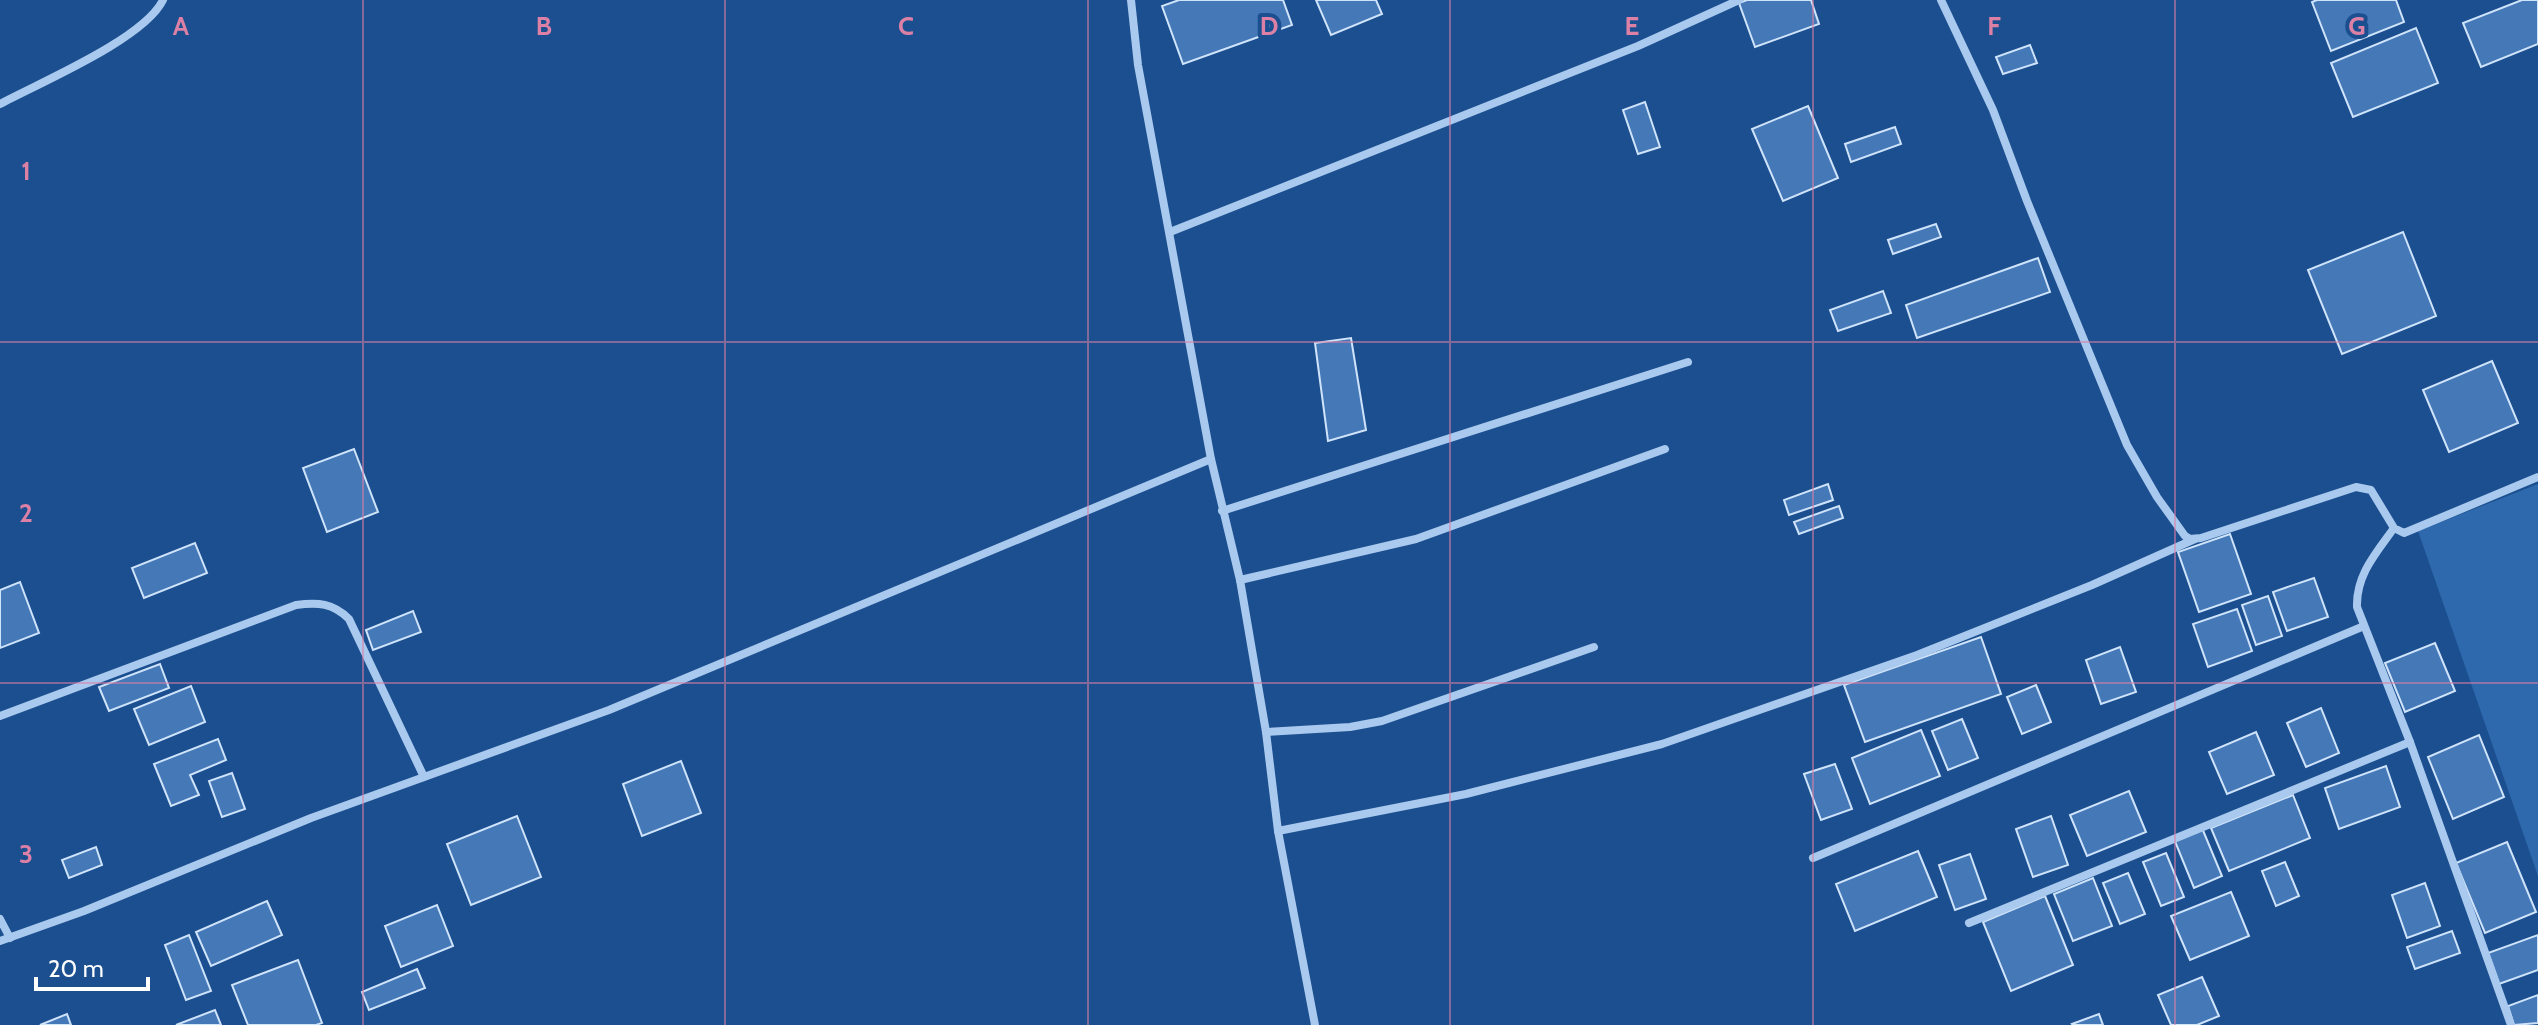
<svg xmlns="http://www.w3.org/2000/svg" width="2538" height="1025" viewBox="0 0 2538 1025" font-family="Cabin,sans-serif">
  <rect width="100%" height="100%" fill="#1b4f8f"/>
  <!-- green -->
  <path fill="#2e69ad" d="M2538,484V876L2418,531Z"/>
  <!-- building -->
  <g fill="#4478b7" stroke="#cfe3fa" stroke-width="2">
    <path d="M1179,0H1283L1292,25L1183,64L1162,6Z"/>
    <path d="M1316,0H1376L1382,14L1331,35Z"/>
    <path d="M1747,0H1811L1819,24L1755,47L1739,3Z"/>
    <path d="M2317,0H2396L2404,22L2331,51L2312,2Z"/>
    <path d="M2522,0H2538V44L2481,67L2463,23Z"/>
    <path d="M2416,28L2438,83L2353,117L2331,63Z"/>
    <path d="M2030,45L2037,63L2003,74L1996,57Z"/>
    <path d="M1645,102L1660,147L1638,154L1623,110Z"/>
    <path d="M1808,106L1838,178L1783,201L1752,129Z"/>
    <path d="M1895,127L1901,144L1851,162L1845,144Z"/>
    <path d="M1936,224L1941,237L1893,254L1888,240Z"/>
    <path d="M2403,232L2436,316L2342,354L2308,270Z"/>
    <path d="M2038,258L2050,292L1917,338L1906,305Z"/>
    <path d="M1883,291L1891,313L1838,331L1830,310Z"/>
    <path d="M1351,338L1366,430L1328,441L1315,343Z"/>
    <path d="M2492,361L2518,423L2449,452L2423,390Z"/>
    <path d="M354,449L378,512L327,532L303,468Z"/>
    <path d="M1828,484L1833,500L1789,515L1784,500Z"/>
    <path d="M1839,506L1843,518L1799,534L1794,522Z"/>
    <path d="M2230,534L2251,594L2199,612L2178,552Z"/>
    <path d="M195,543L207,573L144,598L132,568Z"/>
    <path d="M2314,578L2328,617L2287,631L2273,592Z"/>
    <path d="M20,582L39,633L0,648V590Z"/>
    <path d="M2268,596L2282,636L2256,645L2242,605Z"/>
    <path d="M2237,609L2252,651L2208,667L2193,624Z"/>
    <path d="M413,611L421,632L373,650L366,630Z"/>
    <path d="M1981,637L2001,694L1865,742L1844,685Z"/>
    <path d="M2435,643L2455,691L2405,712L2385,663Z"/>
    <path d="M2120,647L2136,692L2101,704L2086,660Z"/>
    <path d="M160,664L169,688L109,711L99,687Z"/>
    <path d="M2036,685L2051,722L2022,734L2007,697Z"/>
    <path d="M191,686L205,722L149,745L134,709Z"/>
    <path d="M2321,708L2339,753L2306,767L2287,723Z"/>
    <path d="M1962,719L1978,758L1948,770L1932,731Z"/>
    <path d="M1921,730L1940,776L1870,804L1852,758Z"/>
    <path d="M2256,732L2274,775L2227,794L2209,752Z"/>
    <path d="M2479,735L2504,797L2453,819L2428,757Z"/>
    <path d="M218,739L226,760L190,775L199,795L171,806L154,764Z"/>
    <path d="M681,761L701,813L642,836L623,784Z"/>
    <path d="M1835,764L1852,809L1821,820L1804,774Z"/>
    <path d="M2386,766L2400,807L2339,829L2325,788Z"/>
    <path d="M232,773L245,809L222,817L209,781Z"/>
    <path d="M2129,791L2146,832L2087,856L2070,815Z"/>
    <path d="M2293,795L2310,838L2229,871L2211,828Z"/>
    <path d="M517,816L541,877L471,905L447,844Z"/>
    <path d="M2051,816L2068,865L2033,877L2016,829Z"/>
    <path d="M2202,828L2222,876L2194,888L2174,839Z"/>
    <path d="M2507,842L2536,912L2485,933L2456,863Z"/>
    <path d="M96,847L102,865L69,878L62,860Z"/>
    <path d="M1918,851L1937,897L1855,931L1836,884Z"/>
    <path d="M2166,853L2184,897L2161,906L2143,862Z"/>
    <path d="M1970,854L1986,899L1955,910L1939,865Z"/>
    <path d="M2285,862L2299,896L2276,906L2262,871Z"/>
    <path d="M2128,873L2145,914L2120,924L2103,883Z"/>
    <path d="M2093,878L2112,926L2073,941L2054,894Z"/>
    <path d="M2425,883L2440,926L2407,938L2392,895Z"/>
    <path d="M2231,892L2249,936L2190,960L2171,916Z"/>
    <path d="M2045,896L2073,965L2011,991L1983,922Z"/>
    <path d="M267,901L282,935L211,966L196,932Z"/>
    <path d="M437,905L453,946L401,967L385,926Z"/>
    <path d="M2452,931L2460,953L2415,969L2407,947Z"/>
    <path d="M189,935L211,991L186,1000L165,945Z"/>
    <path d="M2538,935V970L2499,984L2488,953Z"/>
    <path d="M298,960L322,1023L316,1025H248L232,985Z"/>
    <path d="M417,969L425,988L369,1010L362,992Z"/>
    <path d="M2202,977L2219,1016L2197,1025H2171L2158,995Z"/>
    <path d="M2538,995V1023L2514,1025L2508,1006Z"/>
    <path d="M215,1010L221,1025H176Z"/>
    <path d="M67,1014L71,1025H40Z"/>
    <path d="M2099,1014L2103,1025H2073L2072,1024Z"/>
  </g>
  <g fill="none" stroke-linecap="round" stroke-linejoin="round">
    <!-- minor -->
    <g stroke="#a9c9ee" stroke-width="8">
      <path d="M1131,0L1138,65L1211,459L1240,580L1266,732L1278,831L1315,1025"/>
      <path d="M1941,0L1993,110L2027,201L2127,445L2157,497L2185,536L2190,539L2201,538L2356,487L2371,490L2394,528L2404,533L2538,477"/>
      <path d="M0,104C41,82 144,39 163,0"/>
      <path d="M1170,232L1638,46L1739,0"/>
      <path d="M1222,511L1688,362"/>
      <path d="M2394,528C2376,553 2356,575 2357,607L2410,742L2511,1025"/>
      <path d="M1240,580L1416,539L1665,449"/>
      <path d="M0,716L296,605C318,602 333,603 349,619L424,777"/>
      <path d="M1266,732L1350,727L1382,721L1594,647"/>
      <path d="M1278,831L1466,794L1662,744L1917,655L2092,585L2195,539"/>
      <path d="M1813,858L2364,626"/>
      <path d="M0,919L10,938"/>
      <path d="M1969,923L2410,742"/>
      <path d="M0,941L84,911L311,818L609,710L1211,459"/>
    </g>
  </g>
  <!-- grid -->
  <path fill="none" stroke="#dd80a5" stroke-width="2" stroke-opacity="0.55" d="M363,0V1025M725,0V1025M1088,0V1025M1450,0V1025M1813,0V1025M2175,0V1025M0,342H2538M0,683H2538"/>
  <g font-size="26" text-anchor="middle" font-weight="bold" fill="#dd80a5" stroke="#1b4f8f" stroke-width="8" stroke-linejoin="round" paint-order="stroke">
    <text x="181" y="35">A</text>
    <text x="544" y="35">B</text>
    <text x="906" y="35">C</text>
    <text x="1269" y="35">D</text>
    <text x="1632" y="35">E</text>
    <text x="1994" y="35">F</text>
    <text x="2357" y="35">G</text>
    <text x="26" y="180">1</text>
    <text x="26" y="522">2</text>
    <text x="26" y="863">3</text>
  </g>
  <!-- scale -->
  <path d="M36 977v12h112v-12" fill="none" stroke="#ffffff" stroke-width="4"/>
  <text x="48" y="977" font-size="24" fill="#ffffff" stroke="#1b4f8f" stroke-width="6" paint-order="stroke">20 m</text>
</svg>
